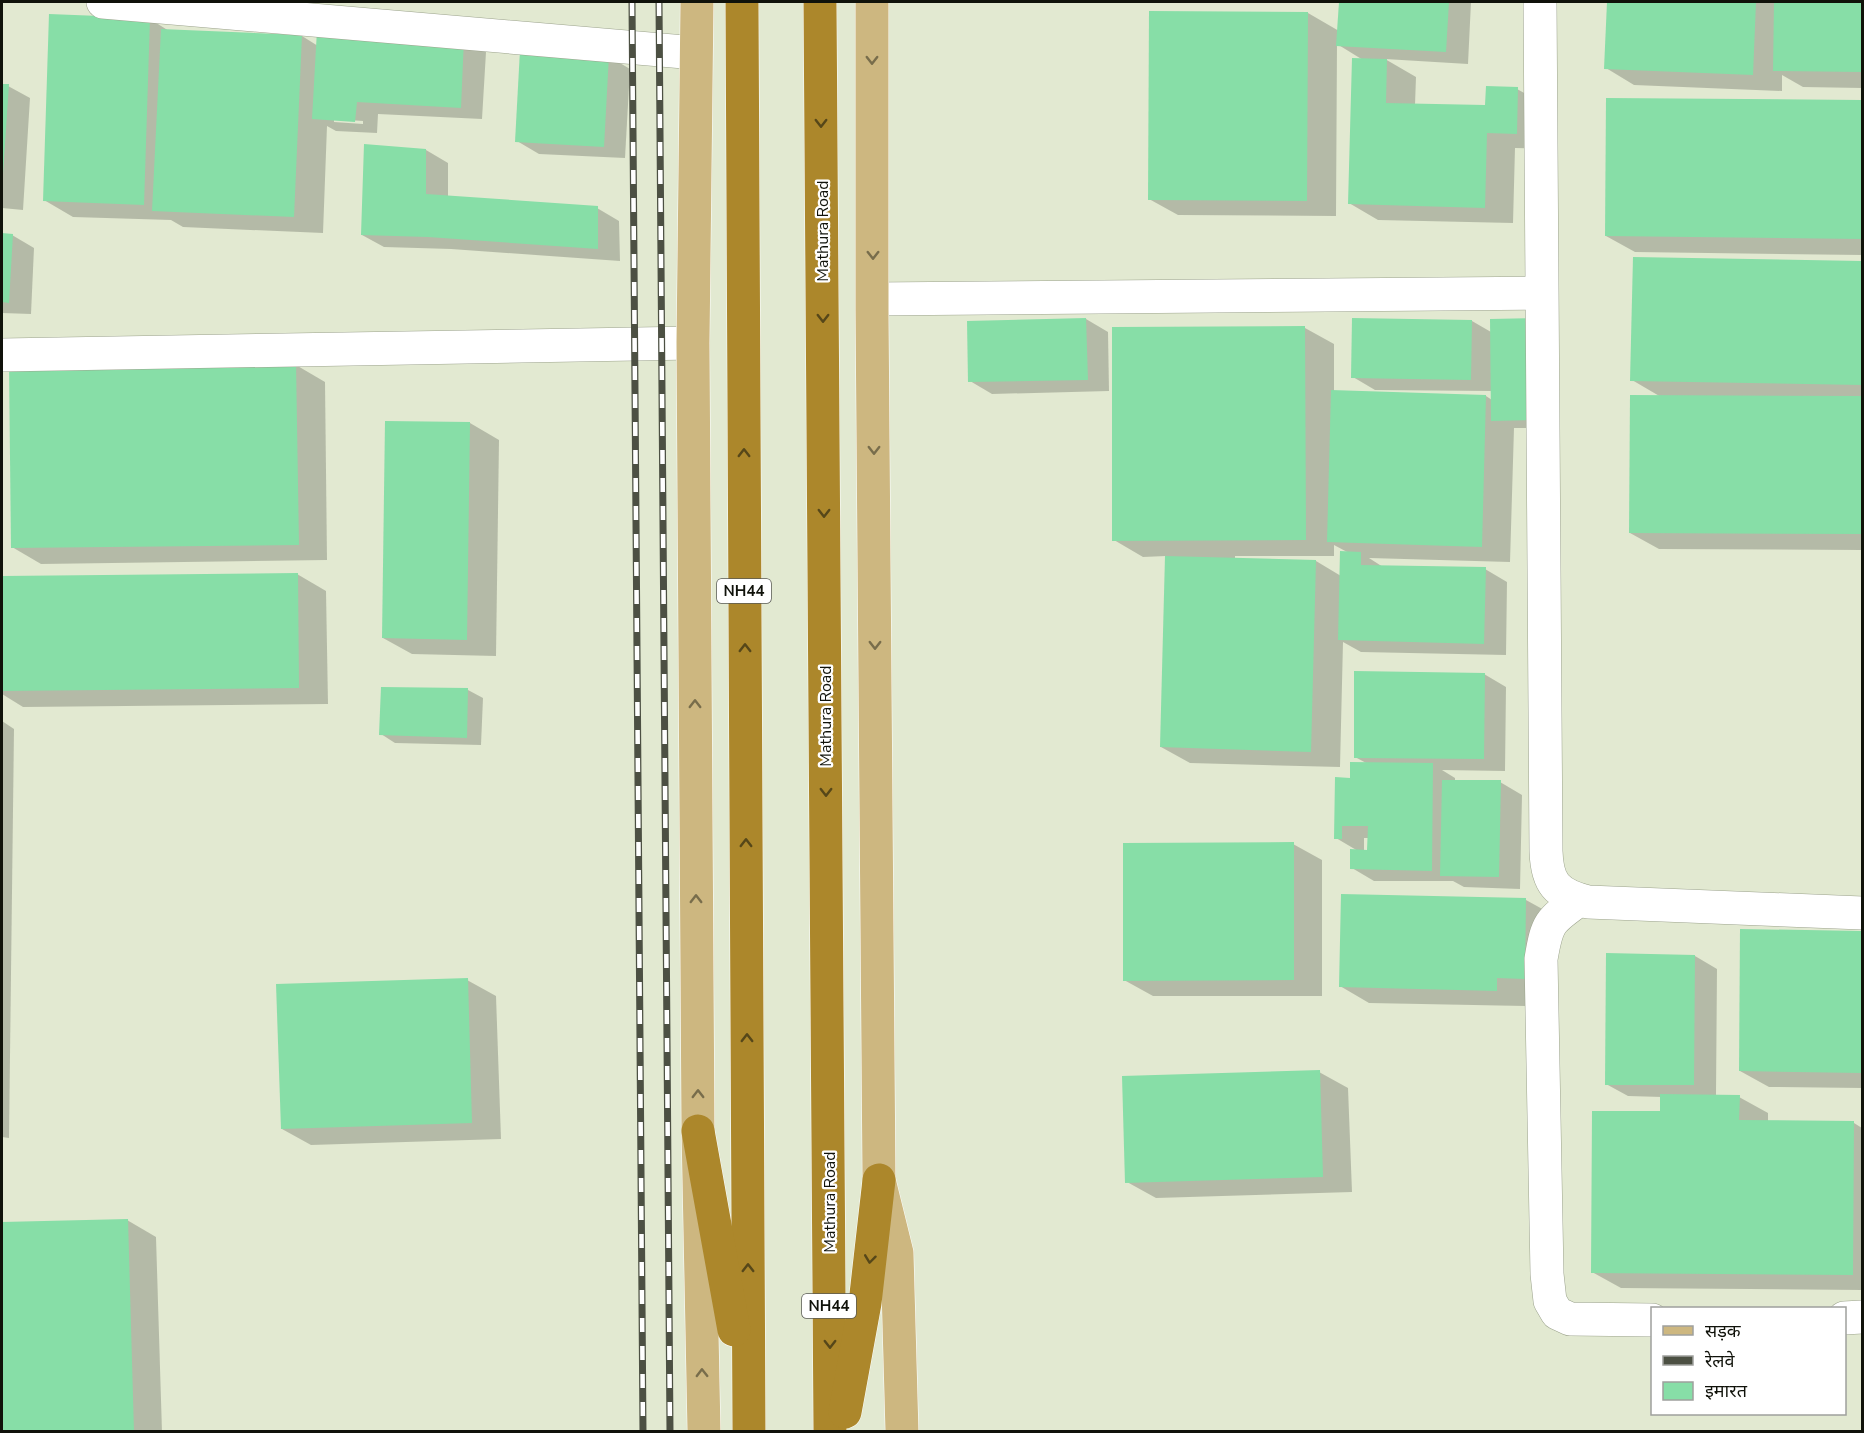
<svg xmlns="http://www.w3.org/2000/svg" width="1864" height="1433" viewBox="0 0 1864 1433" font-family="'Nunito Sans','Noto Sans Devanagari',sans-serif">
  <rect width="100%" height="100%" fill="#e2e9d1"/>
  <!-- shadow -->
  <g fill="#0003" fill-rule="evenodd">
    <path d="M1340,2H1471L1468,64L1385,59L1416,77L1415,105L1487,106L1517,89L1546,105L1545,149L1515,148L1513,223L1378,220L1349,203L1363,60L1337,44L1336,216L1178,215L1149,199L1308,13L1339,31Z"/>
    <path d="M1608,2H1862V88L1803,87L1782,75V91L1634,85L1606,68Z"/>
    <path d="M150,19L169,31L302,36L318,46L464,39L486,52L482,119L378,114L377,133L336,131L327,126L323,233L183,227L171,220L73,217L44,200ZM334,119L363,121V124L334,122Z"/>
    <path d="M608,56L630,69L625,158L539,154L517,141Z"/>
    <path d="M2,85L8,86L30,98L23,210L2,208Z"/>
    <path d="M1608,99L1862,102V255L1635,252L1606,236Z"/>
    <path d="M426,150L448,163V197L597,208L619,221L620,261L451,249L384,247L362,235Z"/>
    <path d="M2,235H12L34,248L31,314L2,313Z"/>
    <path d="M1634,258L1862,263V550L1659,549L1630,533L1661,397L1632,380Z"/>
    <path d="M1086,319L1108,332L1109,391L992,394L970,381Z"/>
    <path d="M1472,321L1491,332L1547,428H1514L1510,562L1369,558L1383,567L1485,569L1507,582L1506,655L1361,652L1343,642L1340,767L1190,763L1161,747L1166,556L1143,557L1114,540L1305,328L1334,344V392L1486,396L1492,400V391L1375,390L1353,377ZM1334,545L1349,553L1341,576L1316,561L1235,559V556H1334Z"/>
    <path d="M296,365L325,382L327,560L41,564L12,547Z"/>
    <path d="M386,422L470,423L499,440L496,656L412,654L383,638Z"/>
    <path d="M297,574L326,591L328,704L23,707L2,694V578Z"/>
    <path d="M1484,674L1506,687L1505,771L1442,770L1455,778V781L1500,782L1522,795L1520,889L1464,887L1453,881H1374L1352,868L1358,851L1336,838L1352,780L1368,764L1355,757ZM1364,838H1369V851H1364Z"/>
    <path d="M468,690L483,698L481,745L395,743L381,734Z"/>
    <path d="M2,721L14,729L9,1138L2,1137Z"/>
    <path d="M1293,844L1322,860V996H1153L1124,980Z"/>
    <path d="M1526,900L1555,916L1525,994V1006L1369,1003L1340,986Z"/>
    <path d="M1742,931L1862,932V1088L1769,1087L1740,1071Z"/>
    <path d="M1695,956L1717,969L1716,1096L1739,1097L1768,1113V1122L1854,1123L1862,1128V1290L1621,1288L1592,1272L1662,1113V1097L1628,1096L1606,1084Z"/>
    <path d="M467,980L496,996L501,1139L311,1145L282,1129Z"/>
    <path d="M1319,1072L1348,1088L1352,1192L1156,1198L1127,1182Z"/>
    <path d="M127,1220L156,1237L162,1432H2V1224Z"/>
  </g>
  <!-- building -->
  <g fill="#87dea7">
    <path d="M1339,2H1449L1446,52L1336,46Z"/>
    <path d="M1607,2H1756L1753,75L1604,69Z"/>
    <path d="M1774,2H1862V72L1773,71Z"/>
    <path d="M1149,11L1308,12L1307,201L1148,200Z"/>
    <path d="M49,14L150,18L144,205L43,201Z"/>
    <path d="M161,29L302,35L294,217L152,211Z"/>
    <path d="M317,30L464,38L461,108L357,102L355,122L312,119Z"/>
    <path d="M520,50L609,55L604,147L515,142Z"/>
    <path d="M1352,58L1387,59L1386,103L1485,105L1486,86L1518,87L1517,134L1487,133L1485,208L1348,204Z"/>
    <path d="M2,84H9L3,174H2Z"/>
    <path d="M1606,98L1862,100V239L1605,236Z"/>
    <path d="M364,144L426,149V194L598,206V249L428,237L361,235Z"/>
    <path d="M2,233L13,234L9,303L2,302Z"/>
    <path d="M1633,257L1862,261V385L1630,381Z"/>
    <path d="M1086,318L1088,380L968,382L967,321Z"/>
    <path d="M1352,318L1472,320L1471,380L1351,378Z"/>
    <path d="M1532,318L1533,420L1491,421L1490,319Z"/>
    <path d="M1305,326L1306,540L1112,541V327Z"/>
    <path d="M296,363L299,545L11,548L9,366Z"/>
    <path d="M1331,390L1486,395L1482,547L1327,542Z"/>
    <path d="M1630,395L1862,396V534L1629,533Z"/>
    <path d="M385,421L470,422L467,640L382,638Z"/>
    <path d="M1340,551L1361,552V565L1486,567L1484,644L1338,640Z"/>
    <path d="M1165,556L1316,560L1311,752L1160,747Z"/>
    <path d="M298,573L299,688L2,691V576Z"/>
    <path d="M1354,671L1485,673L1484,759L1354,758Z"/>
    <path d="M381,687L468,688L467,738L379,735Z"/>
    <path d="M1350,762L1433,763L1432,871L1350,869V849L1367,850L1368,826H1342V839H1334L1335,777L1350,778Z"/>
    <path d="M1442,780H1501L1499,877L1440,876Z"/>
    <path d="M1294,842V980L1123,981V843Z"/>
    <path d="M1341,894L1526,898L1525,979L1497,978V991L1339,987Z"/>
    <path d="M1740,929L1862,931V1073L1739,1071Z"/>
    <path d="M1606,953L1695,955L1694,1085H1605Z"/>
    <path d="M468,978L472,1123L281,1129L276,984Z"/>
    <path d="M1320,1070L1323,1177L1125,1183L1122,1076Z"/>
    <path d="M1660,1094L1740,1095L1739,1120L1854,1121L1853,1275L1591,1273L1592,1111H1660Z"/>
    <path d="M128,1219L134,1432H2V1222Z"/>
  </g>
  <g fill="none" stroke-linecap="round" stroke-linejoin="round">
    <defs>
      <g id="minor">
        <path d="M103,2L696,53"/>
        <path d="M1540,2L1546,851C1547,883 1556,894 1588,902L1862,913"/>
        <path d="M873,299L1540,293"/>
        <path d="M2,355L693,343"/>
        <path d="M1579,900C1549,921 1547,923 1541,959L1547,1274L1550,1301L1557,1313L1570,1319L1652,1320"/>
        <path d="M1844,1318L1862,1317"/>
      </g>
      <g id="major">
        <path d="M697,2L693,343L698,1131L704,1432"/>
        <path d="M872,2V310L879,1180L897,1253L902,1432"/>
      </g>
      <g id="highway">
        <path d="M742,2L749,1432"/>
        <path d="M820,2L830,1432"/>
        <path d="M698,1131L734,1330"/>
        <path d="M845,1412L865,1303L879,1180"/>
      </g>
    </defs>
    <!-- minor casing -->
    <use href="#minor" stroke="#9ca38d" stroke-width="34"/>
    <!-- major casing -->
    <use href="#major" stroke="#fff" stroke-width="34"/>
    <!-- highway casing -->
    <use href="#highway" stroke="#fff" stroke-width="34"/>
    <!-- minor -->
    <use href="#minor" stroke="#fff" stroke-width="33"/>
    <!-- major -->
    <use href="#major" stroke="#cdb780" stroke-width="33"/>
    <!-- highway -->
    <use href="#highway" stroke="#ac872b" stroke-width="33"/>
    <defs>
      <g id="rail">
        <path d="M632,2L643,1432"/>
        <path d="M659,2L670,1432"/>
      </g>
    </defs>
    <!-- rail casing -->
    <use href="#rail" stroke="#4c5043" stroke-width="7"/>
    <!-- rail -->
    <use href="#rail" stroke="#fff" stroke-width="4.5" stroke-dasharray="14" stroke-linecap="butt"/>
  </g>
  <!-- one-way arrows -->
  <defs><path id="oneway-chevron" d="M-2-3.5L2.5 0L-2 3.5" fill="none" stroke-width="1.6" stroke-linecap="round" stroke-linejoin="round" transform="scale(1.5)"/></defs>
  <g stroke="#786d4b">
    <use href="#oneway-chevron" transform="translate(872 60) rotate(90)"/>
    <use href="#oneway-chevron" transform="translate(873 255) rotate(90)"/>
    <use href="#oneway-chevron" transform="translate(874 450) rotate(90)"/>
    <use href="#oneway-chevron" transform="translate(875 645) rotate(90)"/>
    <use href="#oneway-chevron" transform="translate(695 704) rotate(-90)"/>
    <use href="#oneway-chevron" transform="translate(696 899) rotate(-90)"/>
    <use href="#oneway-chevron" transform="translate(698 1094) rotate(-90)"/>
    <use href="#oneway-chevron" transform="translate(702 1373) rotate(-91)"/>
  </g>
  <g stroke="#564719">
    <use href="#oneway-chevron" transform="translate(821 123) rotate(90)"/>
    <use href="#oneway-chevron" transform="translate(823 318) rotate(90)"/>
    <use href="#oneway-chevron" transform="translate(744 453) rotate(-90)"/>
    <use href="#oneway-chevron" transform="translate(824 513) rotate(90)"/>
    <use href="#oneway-chevron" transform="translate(745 648) rotate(-90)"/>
    <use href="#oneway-chevron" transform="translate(826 792) rotate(90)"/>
    <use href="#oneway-chevron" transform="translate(746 843) rotate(-90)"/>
    <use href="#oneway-chevron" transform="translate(747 1038) rotate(-90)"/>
    <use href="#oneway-chevron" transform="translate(870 1259) rotate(97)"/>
    <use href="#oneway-chevron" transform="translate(748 1268) rotate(-90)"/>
    <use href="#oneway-chevron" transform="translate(830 1344) rotate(90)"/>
  </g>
  <g text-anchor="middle" stroke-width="4.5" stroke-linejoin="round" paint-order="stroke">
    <!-- shield labels -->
    <g fill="#fff" stroke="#585954" stroke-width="1.5">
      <rect x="717" y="579" width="54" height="24" rx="4.5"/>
      <rect x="802" y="1294" width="54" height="24" rx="4.5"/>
    </g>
    <g font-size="15" font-weight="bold" fill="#10120a">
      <text x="744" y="596">NH44</text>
      <text x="829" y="1311">NH44</text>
    </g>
    <!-- street labels -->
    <g font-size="16" fill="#10120a" stroke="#fff">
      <text transform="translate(822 231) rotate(-90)" y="6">Mathura Road</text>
      <text transform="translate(825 716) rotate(-90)" y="6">Mathura Road</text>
      <text transform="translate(829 1202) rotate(-90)" y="6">Mathura Road</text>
    </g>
  </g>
  <!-- border -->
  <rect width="1864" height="1433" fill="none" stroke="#10120a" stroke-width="6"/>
  <!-- legend -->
  <rect x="1651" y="1307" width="195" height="108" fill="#ffffff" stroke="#9fa09d" stroke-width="1.5"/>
  <rect x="1663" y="1326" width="30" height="9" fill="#cdb780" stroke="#9fa09d" stroke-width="1.5"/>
  <text x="1705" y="1337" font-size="18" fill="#10120a">सड़क</text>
  <rect x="1663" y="1356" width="30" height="9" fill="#4c5043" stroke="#9fa09d" stroke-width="1.5"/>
  <text x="1705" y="1367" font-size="18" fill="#10120a">रेलवे</text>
  <rect x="1663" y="1382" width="30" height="18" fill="#87dea7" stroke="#9fa09d" stroke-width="1.5"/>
  <text x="1705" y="1397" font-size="18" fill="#10120a">इमारत</text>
</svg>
